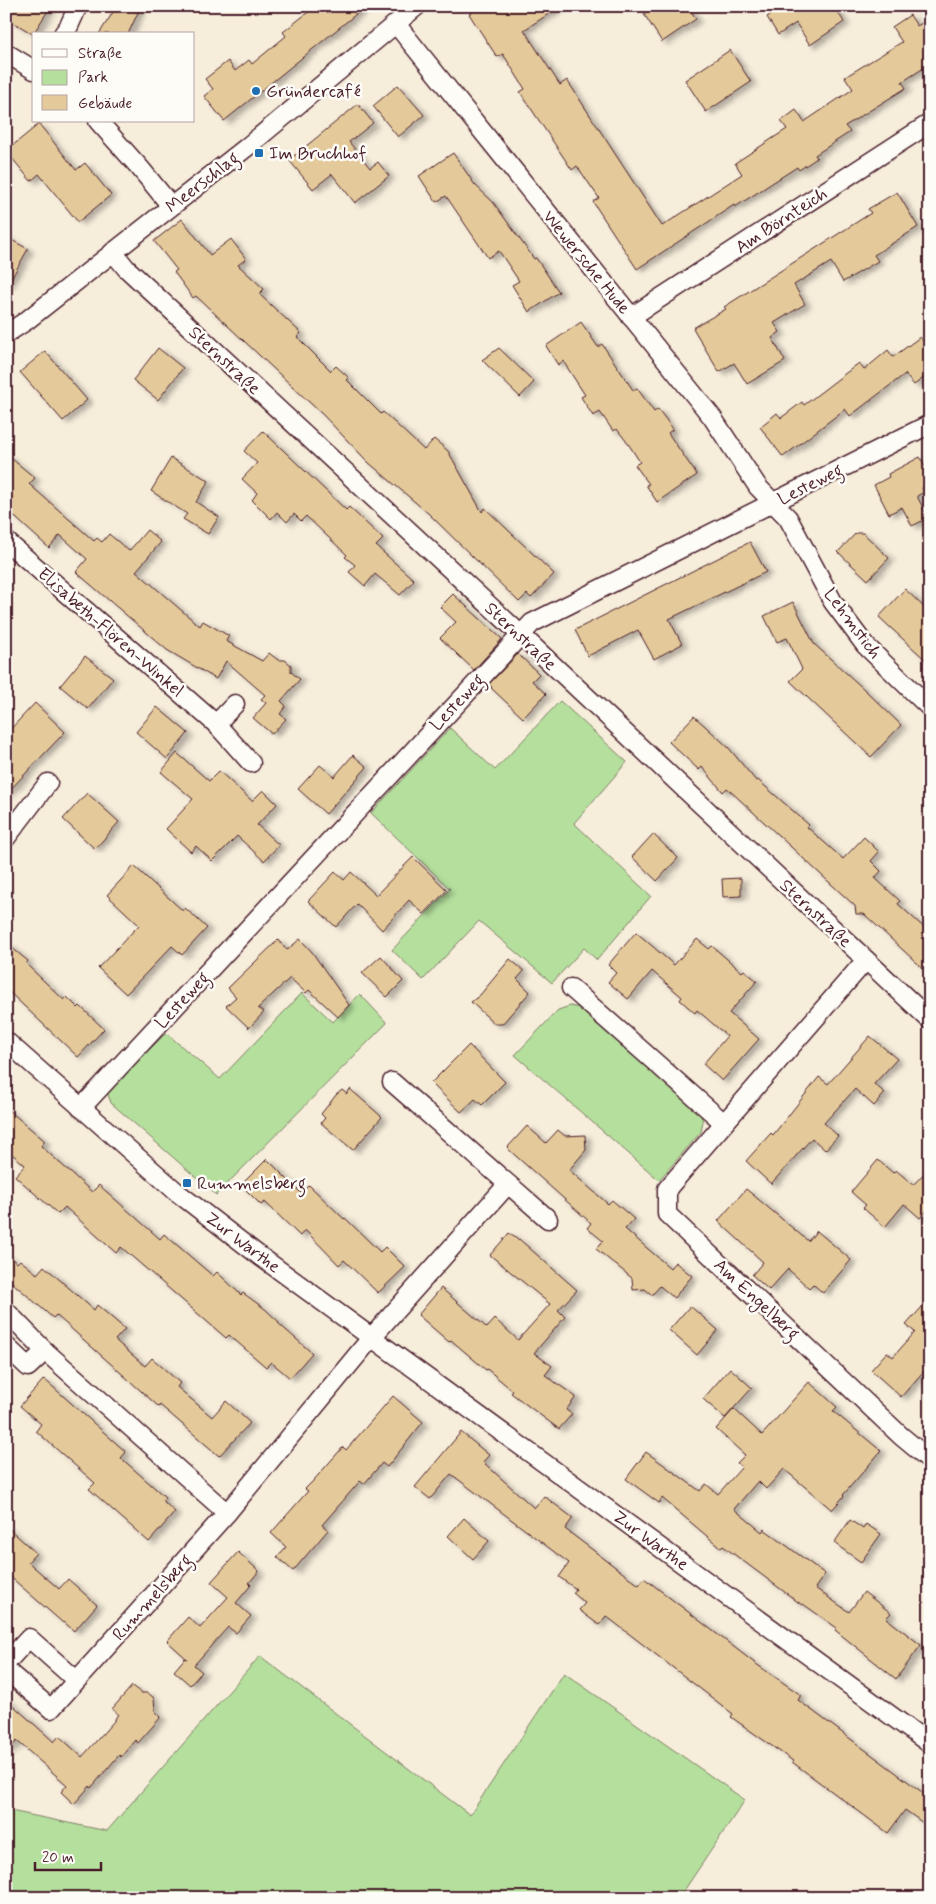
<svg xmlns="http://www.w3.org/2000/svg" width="936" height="1904" viewBox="0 0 936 1904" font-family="Mynerve,sans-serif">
  <defs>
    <filter id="shadow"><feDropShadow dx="5.5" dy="3" stdDeviation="2.5" flood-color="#0004"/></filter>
  </defs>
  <rect width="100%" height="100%" fill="#f6eddb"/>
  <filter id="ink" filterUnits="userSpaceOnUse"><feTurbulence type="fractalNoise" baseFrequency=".02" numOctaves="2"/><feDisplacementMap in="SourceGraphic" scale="10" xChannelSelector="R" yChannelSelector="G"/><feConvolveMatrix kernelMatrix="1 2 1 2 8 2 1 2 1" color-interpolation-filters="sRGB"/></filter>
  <g filter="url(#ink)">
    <!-- green -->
    <g fill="#b4df9d" stroke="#7f7f64">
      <path d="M560,701L627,762L574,823L651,896L597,960L584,948L552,983L479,921L423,980L392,950L450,889L371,813L450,728L495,770Z"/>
      <path d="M302,993L333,1022L360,994L387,1023L216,1195L111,1103L107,1092L166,1033L220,1079Z"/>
      <path d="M570,1006L580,1008L699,1111L703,1121L701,1132L659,1180L515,1055L558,1010Z"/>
      <path d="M260,1656L470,1815L564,1673L745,1800L679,1898H6V1810L107,1831Z"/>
    </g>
    <!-- building -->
    <g fill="#e4ca9a" stroke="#4a1f2b" filter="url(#shadow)">
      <path d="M6,6H51L33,34L6,18Z"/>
      <path d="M117,6H141L128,34H99Z"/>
      <path d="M316,6H366L224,121L204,96L213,89L205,79L228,61L235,71L249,60L252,64L286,36L283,32Z"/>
      <path d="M481,6H561L524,30L560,85L567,80L662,226L742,174L735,163L787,129L781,121L796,110L804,122L853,89L845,77L902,42L892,27L910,15L917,26L930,18V64L902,82L906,88L845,126L850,132L815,155L817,158L799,170L797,167L735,207L734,205L637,269L593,202L599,198L577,166L572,170L520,92L525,89L503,54L497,57L469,14Z"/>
      <path d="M656,6H688L696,19L662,42L644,14Z"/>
      <path d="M784,6H834L844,22L810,45L796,23L778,35L767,17Z"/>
      <path d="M730,50L751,82L706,112L685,80Z"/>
      <path d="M398,85L424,115L398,137L373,106Z"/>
      <path d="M358,104L373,123L349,142L370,168L378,162L389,176L355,203L332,174L313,189L289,160Z"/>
      <path d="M39,124L76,170L85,163L111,195L78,222L39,174L31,181L6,151Z"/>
      <path d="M453,153L475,185L493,202L534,259L536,258L559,292L529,312L512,285L519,281L499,251L488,258L446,196L436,202L419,176Z"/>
      <path d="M897,192L918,227L874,255L878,261L843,282L831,262L794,285L805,304L774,323L780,332L772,338L785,361L747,384L734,363L719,372L693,328L726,309L724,307L871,213L868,209Z"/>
      <path d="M182,219L210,255L231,239L246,259L238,265L264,289L259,294L301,333L297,337L331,371L336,366L349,378L347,380L381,414L383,412L424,450L434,439L448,451L482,512L485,508L554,574L531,598L527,594L519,602L429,514L368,462L323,415L196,296L193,298L174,272L177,270L154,241Z"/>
      <path d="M6,237L28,249L6,288Z"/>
      <path d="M581,322L598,347L602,344L633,390L637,388L654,412L658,409L673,429L668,433L697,475L657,502L646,485L649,484L635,465L640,462L629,445L617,429L613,431L600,412L593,416L581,397L585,395L563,361L558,365L546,346Z"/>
      <path d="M920,337L930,349V373L914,385L905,374L850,416L845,409L783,457L760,427L777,413L781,418L802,402L804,405L859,363L864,370L888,350L893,357Z"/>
      <path d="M158,348L183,368L158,400L133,380Z"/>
      <path d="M499,348L534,382L520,397L482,360Z"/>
      <path d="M45,351L87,400L63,421L20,372Z"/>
      <path d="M263,431L346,510L349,507L383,539L376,546L414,580L400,595L375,574L365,586L349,572L355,565L345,557L347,555L306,516L301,521L294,514L287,522L277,512L271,519L252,500L257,493L242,479L257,463L244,451Z"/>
      <path d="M6,454L35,478L29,484L94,541L97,538L102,542L109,534L129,551L147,530L161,542L136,571L196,623L200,626L203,621L229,636L226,641L262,661L269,653L278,660H285L291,665V672L300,679L281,701L286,706L280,714L286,719L272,734L253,718L266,703L261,699L265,695L226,661L216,679L167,650L76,572L87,559L60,535L49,548L6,509Z"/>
      <path d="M920,457L930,476V484L922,488L924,492L917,496L928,518L912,526L902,507L889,514L874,485L889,477L888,474Z"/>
      <path d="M171,458L209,481L196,502L219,517L208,534L183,519L187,514L151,491Z"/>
      <path d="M856,533H863L889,558L868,580L838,552Z"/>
      <path d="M750,542L766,572L669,619L682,644L654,659L638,630L588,656L575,630Z"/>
      <path d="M905,589L930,613V664L879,617Z"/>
      <path d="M453,594L502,639L474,670L440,638L456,622L440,607Z"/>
      <path d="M793,602L814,644L865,690L901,725L871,757L790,681L802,669L787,638L777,642L764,616Z"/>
      <path d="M518,654L539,674L532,681L546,694L523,718L491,688L492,687L489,684Z"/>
      <path d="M85,656L113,678L88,709L60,686Z"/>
      <path d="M35,703L65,732L6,794V734Z"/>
      <path d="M157,707L188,733L167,759L136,732Z"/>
      <path d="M694,716L728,747L756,781L758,780L809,825L807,827L843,859L864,837L879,852L871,861L881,871L875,878L900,901L898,904L930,933V975L864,914H856L855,906L727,788L723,792L702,767L699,770L669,742Z"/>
      <path d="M177,753L209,781L219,771L252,801L263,790L277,804L257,825L279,845L264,861L237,836L212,861L196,846L191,852L166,829L193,799L161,772Z"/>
      <path d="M353,755L367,767L326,814L298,789L320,765L334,777Z"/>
      <path d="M87,793L119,822L95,849L63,819Z"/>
      <path d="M653,834L678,858L657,881L632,857Z"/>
      <path d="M413,857L447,890L424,914L409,900L382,930L357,904L336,927L308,901L335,872L344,880L351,872L376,895Z"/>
      <path d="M134,866L183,911L185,908L207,928L182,955L172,946L126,994L98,968L139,925L107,895Z"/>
      <path d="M741,878V896L723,897L722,879Z"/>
      <path d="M636,932L674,965L697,939L709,949L712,946L742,972L744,970L757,981L729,1013L759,1039L722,1081L703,1064L727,1036L697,1010L695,1013L680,1000L682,997L652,971L628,999L608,982L616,973L608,965Z"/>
      <path d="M300,939L312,952L349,1005L338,1017L309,990L306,993L290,978L258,1008L264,1012L249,1028L226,1006L236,997L228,988L278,940L287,950Z"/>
      <path d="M6,943L28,961L26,964L64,1000L67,997L78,1008L80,1006L104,1029L78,1057L6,989Z"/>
      <path d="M381,956L403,981L387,997L362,973Z"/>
      <path d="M510,959L524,971L517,979L530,992L502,1024H495L471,1002L480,995Z"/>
      <path d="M870,1036L897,1059L874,1084L885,1093L874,1106L855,1089L824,1123L838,1136L825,1150L812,1138L771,1184L746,1161L771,1133L773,1135L819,1077L828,1084Z"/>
      <path d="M469,1045L505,1082L482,1105L475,1099L461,1112L431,1083Z"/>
      <path d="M350,1089L382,1117L353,1150L321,1123L325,1118L321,1114L336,1095L342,1090L347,1094Z"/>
      <path d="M6,1108L45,1141L41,1146L92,1192L99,1185L160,1239L164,1234L213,1276L217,1272L241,1295L243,1293L265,1309L279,1322L278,1323L312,1353L290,1378L271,1362L266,1367L229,1335L226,1338L121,1247L116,1253L65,1207L58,1214L15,1176L25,1165L6,1149Z"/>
      <path d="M527,1126L546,1143L558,1130L565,1136L585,1135L586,1150L569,1170L608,1204L612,1200L634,1219L625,1229L670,1268L675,1262L692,1276L674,1298L660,1286L652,1295L645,1289L633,1290L632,1278L596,1249L603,1241L587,1228L591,1223L507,1148Z"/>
      <path d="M267,1159L301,1193L309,1185L344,1219L345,1218L380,1252L385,1247L405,1267L378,1293L344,1260L339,1265L305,1230L300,1236L265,1202L261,1205L241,1185Z"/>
      <path d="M878,1160L893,1173L896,1170L913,1185L930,1167V1207L920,1218L904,1204L885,1227L863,1208L866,1205L851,1192Z"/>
      <path d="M746,1189L808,1241L817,1231L851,1260L823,1293L813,1284L809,1288L788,1269L769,1290L752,1275L763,1262L718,1221Z"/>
      <path d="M509,1233L518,1240L519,1239L577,1290L558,1310L565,1317L534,1353L552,1366L545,1375L576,1397L566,1410L572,1414L559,1429L511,1393L513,1391L487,1369L486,1370L451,1340L449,1342L418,1315L441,1288L487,1328L495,1319L518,1340L550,1304L490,1255Z"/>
      <path d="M6,1254L17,1263L20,1260L37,1274L44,1266L94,1310L97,1305L125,1329L115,1340L145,1366L152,1358L180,1383L177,1387L212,1417L226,1401L250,1423L219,1456L160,1405L159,1407L56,1315L53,1318L6,1277Z"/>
      <path d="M930,1298V1364L901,1397L871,1370L887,1352L893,1357L915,1332L906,1325Z"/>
      <path d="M690,1306L718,1330L697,1355L669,1330Z"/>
      <path d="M730,1368L752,1388L725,1418L703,1399Z"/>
      <path d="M44,1379L126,1452L121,1458L165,1497L162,1500L175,1512L149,1542L89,1489L95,1483L36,1431L41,1424L20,1406Z"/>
      <path d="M809,1382L837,1407L833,1411L881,1451L843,1495L844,1496L832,1510L784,1469L766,1489L758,1481L734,1509L762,1532L764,1529L825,1574L815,1588L849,1612L864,1592L891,1613L886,1618L921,1645L896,1679L835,1630L837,1628L803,1604L802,1605L723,1546L721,1548L662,1498L659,1503L626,1479L646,1452L700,1491L706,1484L718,1494L742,1467L737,1463L745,1455L716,1429L734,1409L762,1435Z"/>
      <path d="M393,1396L423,1422L387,1467L382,1463L364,1484L360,1481L322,1525L328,1530L293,1571L277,1557L286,1547L271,1533L308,1491L305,1489L313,1481L343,1447L346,1450Z"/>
      <path d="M461,1432L489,1455L483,1462L534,1508L544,1496L573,1518L565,1529L639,1585L644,1578L756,1664L801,1695L798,1700L930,1798V1828L905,1810L888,1833L792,1762L793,1761L731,1717L733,1714L606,1616L599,1625L579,1610L585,1603L573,1593L576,1589L559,1577L569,1563L451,1474L430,1499L415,1487Z"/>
      <path d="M464,1518L489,1541L473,1559L448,1536Z"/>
      <path d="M850,1520L863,1529L866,1524L881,1534L861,1562L834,1543Z"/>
      <path d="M6,1526L36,1553L28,1562L59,1589L68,1579L97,1605L74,1631L64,1622L63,1623L6,1573Z"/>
      <path d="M238,1552L259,1571L249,1583L251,1585L236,1603L251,1616L236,1633L228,1627L194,1665L202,1672L190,1685L174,1671L185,1658L187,1659L167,1641L188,1617L200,1628L228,1597L211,1582Z"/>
      <path d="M132,1686L141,1693H148L154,1698L155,1711L161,1717L138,1743L135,1740L121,1757L119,1755L91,1788L90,1786L74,1804L61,1792L67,1785L17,1741L6,1753V1699L54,1742L59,1736L82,1757L114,1721L118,1714L112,1709Z"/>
    </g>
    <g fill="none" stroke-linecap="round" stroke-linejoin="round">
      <defs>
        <g id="minor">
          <path d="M396,24L712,417L758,487L788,518L833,602L865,645L930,708"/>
          <path d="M63,34L69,26L78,6"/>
          <path d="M6,53L34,70"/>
          <path d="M98,121L140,168L171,206"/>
          <path d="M113,252L126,268L520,634L930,1020"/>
          <path d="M631,317L930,123"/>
          <path d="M6,334L26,321L247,147L417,6"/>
          <path d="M6,541L216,724L251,763"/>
          <path d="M216,724L235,704"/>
          <path d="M6,838L48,783"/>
          <path d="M866,960L667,1189V1214L901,1436L930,1460"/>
          <path d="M571,988L724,1123"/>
          <path d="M6,1041L178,1193L257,1254L930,1744"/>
          <path d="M392,1082L548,1219"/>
          <path d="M81,1108L532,623L930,424"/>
          <path d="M6,1311L45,1351L227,1513"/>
          <path d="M6,1346L28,1367L45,1351"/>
          <path d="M6,1663L29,1638L76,1680"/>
          <path d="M6,1670L51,1709L227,1513L372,1337L508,1184"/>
        </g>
      </defs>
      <!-- minor casing -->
      <use href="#minor" stroke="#4a1f2b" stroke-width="21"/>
      <!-- minor -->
      <use href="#minor" stroke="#fdfcf7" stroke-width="18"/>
    </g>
  </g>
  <!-- markers -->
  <g fill="#1f6fb2" stroke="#fdfcf7" stroke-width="2">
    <circle cx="256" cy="91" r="5"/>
    <rect x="254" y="148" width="10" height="10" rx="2.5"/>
    <rect x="182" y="1178" width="10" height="10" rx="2.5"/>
  </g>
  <g text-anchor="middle" stroke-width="5" stroke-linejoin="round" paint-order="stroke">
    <!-- poi labels -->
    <g font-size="18" fill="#4a1f2b" stroke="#fdfcf7" text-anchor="start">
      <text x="266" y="97">Gründercafé</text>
      <text x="269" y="159">Im Bruchhof</text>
      <text x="197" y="1189">Rummelsberg</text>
    </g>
    <!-- street labels -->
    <g font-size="18" fill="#4a1f2b" stroke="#fdfcf7">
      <text transform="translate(202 182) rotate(-38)" y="6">Meerschlag</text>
      <text transform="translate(781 220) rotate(-33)" y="6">Am Börnteich</text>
      <text transform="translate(587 262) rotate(51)" y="6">Wewersche Hude</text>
      <text transform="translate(225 360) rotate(43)" y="6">Sternstraße</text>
      <text transform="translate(810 484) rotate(-27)" y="6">Lesteweg</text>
      <text transform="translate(853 623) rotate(53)" y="6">Lehmstich</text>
      <text transform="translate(111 632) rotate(41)" y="6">Elisabeth-Flören-Winkel</text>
      <text transform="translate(521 636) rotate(43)" y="6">Sternstraße</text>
      <text transform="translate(457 702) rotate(-47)" y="6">Lesteweg</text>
      <text transform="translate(816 913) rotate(43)" y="6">Sternstraße</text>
      <text transform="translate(182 1000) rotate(-47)" y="6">Lesteweg</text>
      <text transform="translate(243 1242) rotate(37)" y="6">Zur Warthe</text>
      <text transform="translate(757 1299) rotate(43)" y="6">Am Engelberg</text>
      <text transform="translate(651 1540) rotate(36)" y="6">Zur Warthe</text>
      <text transform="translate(152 1597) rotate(-48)" y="6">Rummelsberg</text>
    </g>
  </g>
  <!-- margin -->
  <rect width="936" height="1904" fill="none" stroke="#fdfcf7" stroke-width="25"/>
  <rect x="12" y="12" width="911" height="1879" fill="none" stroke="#4a1f2b" stroke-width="2" filter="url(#ink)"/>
  <!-- legend -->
  <rect x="32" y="32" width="162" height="90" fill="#fdfcf7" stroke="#b5a4a5"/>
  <rect x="42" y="49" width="25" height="8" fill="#fdfcf7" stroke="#b5a4a5"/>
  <text x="78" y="58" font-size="15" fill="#4a1f2b">Straße</text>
  <rect x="42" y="70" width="25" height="15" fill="#b4df9d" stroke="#b5a4a5"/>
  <text x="78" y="82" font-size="15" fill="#4a1f2b">Park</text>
  <rect x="42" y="95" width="25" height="15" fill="#e4ca9a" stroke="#b5a4a5"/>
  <text x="78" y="108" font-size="15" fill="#4a1f2b">Gebäude</text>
  <!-- scale -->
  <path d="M35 1862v8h66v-8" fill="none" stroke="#4a1f2b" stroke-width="2.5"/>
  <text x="42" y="1862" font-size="15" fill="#4a1f2b" stroke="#fdfcf7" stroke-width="4" paint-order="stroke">20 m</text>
</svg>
